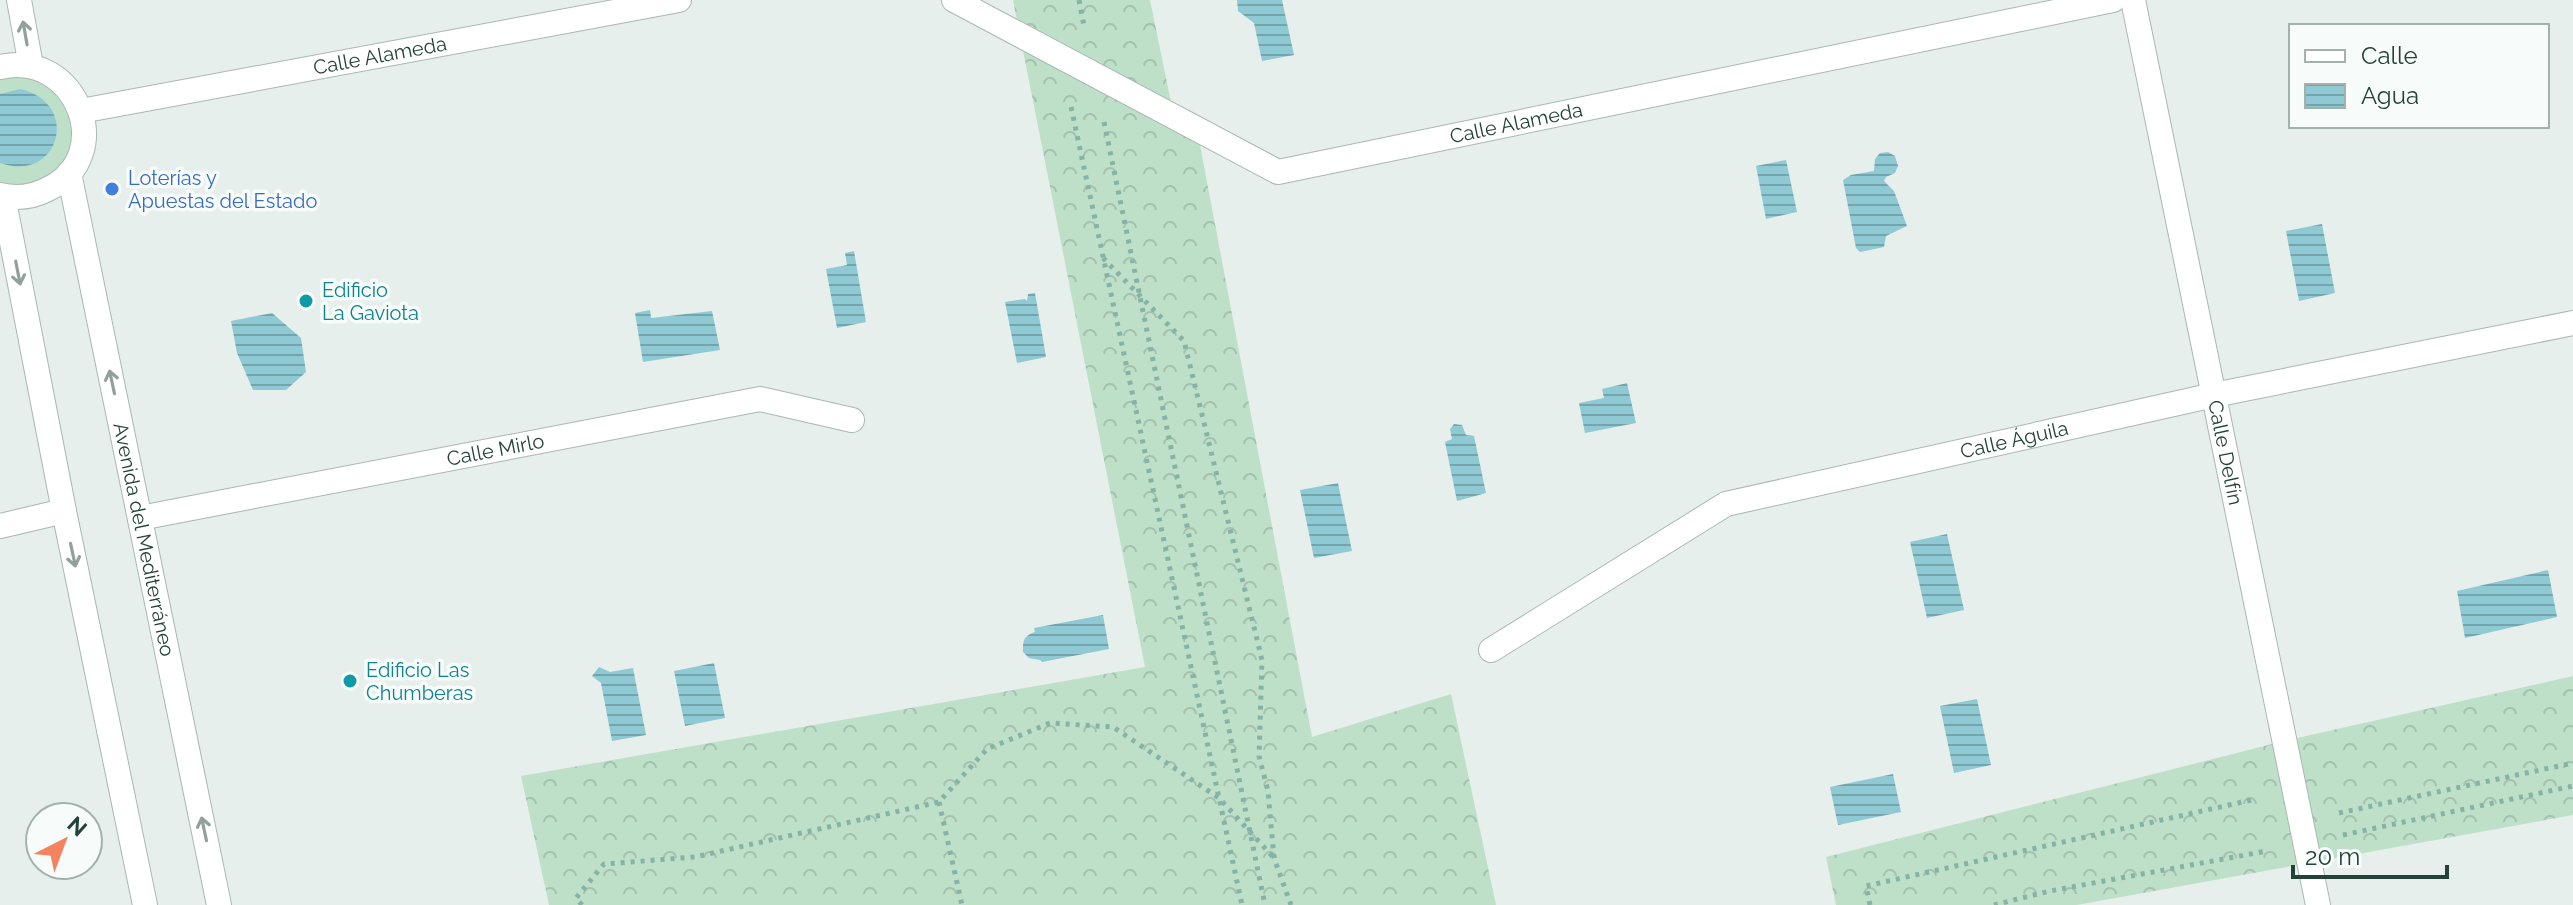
<svg xmlns="http://www.w3.org/2000/svg" width="2573" height="905" viewBox="0 0 2573 905" font-family="Raleway,sans-serif">
  <defs>
    <pattern id="forest-crowns" width="20" height="18" patternUnits="userSpaceOnUse" patternTransform="scale(2)"><rect width="20" height="18" fill="#bfe0c8"/><path d="M2 6a3 3 0 1 1 6 0M12 15a3 3 0 1 1 6 0" fill="none" stroke="#a4c1ad"/></pattern>
    <pattern id="water-rules" width="6" height="5" patternUnits="userSpaceOnUse" patternTransform="scale(2)"><rect width="6" height="5" fill="#8ec9d4"/><path d="M0 2.5h6" fill="none" stroke="#74a5ad"/></pattern>
  </defs>
  <rect width="100%" height="100%" fill="#e6efeb"/>
  <!-- green -->
  <path fill="#bfe0c8" d="M22,75C28,76 35,77 41,79C53,85 59,95 65,106C68,112 72,118 73,123C80,163 36,194 0,182V78Z"/>
  <!-- forest -->
  <g fill="url(#forest-crowns)">
    <path d="M1013,0H1150L1174,117L1197,129L1312,737L1451,694L1496,905H549L521,776L1145,667Z"/>
    <path d="M2573,676V815L2077,905H1836L1826,857L2284,741Z"/>
  </g>
  <!-- water -->
  <g fill="url(#water-rules)">
    <path d="M1237,0H1282L1294,55L1262,61L1254,23L1238,11Z"/>
    <path d="M20,89C82,103 59,184 0,163V94Z"/>
    <path d="M1888,152L1895,156L1898,166L1895,173L1886,177L1884,181L1894,191L1907,226L1886,236L1884,247L1860,252L1856,248L1843,180L1851,175L1874,171L1875,159L1880,153Z"/>
    <path d="M1786,160L1797,212L1766,219L1756,166Z"/>
    <path d="M2322,224L2335,293L2299,301L2286,231Z"/>
    <path d="M854,251L866,322L837,328L826,269L847,265L845,253Z"/>
    <path d="M1035,293L1046,357L1017,363L1005,302L1025,299L1027,301L1028,294Z"/>
    <path d="M650,310L651,318L712,311L720,350L643,362L635,313Z"/>
    <path d="M272,313L301,338L306,372L286,390H253L237,353L231,321Z"/>
    <path d="M1627,383L1636,423L1585,433L1579,403L1604,398L1602,389Z"/>
    <path d="M1454,424L1462,425L1466,435L1474,436L1486,493L1457,501L1445,442L1452,439L1450,429Z"/>
    <path d="M1338,483L1352,551L1314,558L1300,490Z"/>
    <path d="M1947,534L1964,610L1927,618L1910,542Z"/>
    <path d="M2548,570L2557,617L2465,638L2457,591Z"/>
    <path d="M1103,615L1109,649L1042,662L1040,660L1029,658L1023,652C1023,641 1023,636 1035,632L1034,628Z"/>
    <path d="M714,663L725,718L685,726L674,671Z"/>
    <path d="M599,667L610,672L633,668L646,735L612,741L601,683L592,676Z"/>
    <path d="M1977,699L1991,765L1954,773L1940,706Z"/>
    <path d="M1893,774L1901,812L1838,825L1830,787Z"/>
  </g>
  <g fill="none" stroke-linecap="round" stroke-linejoin="round">
    <defs>
      <g id="street">
        <path d="M19,0L31,66"/>
        <path id="s1" d="M954,0L1278,172L2113,0"/>
        <path id="s2" d="M2133,0L2318,905"/>
        <path d="M0,67C77,49 118,156 48,189C33,197 17,199 0,195"/>
        <path id="s3" d="M81,111L679,0"/>
        <path id="s4" d="M69,173L219,905"/>
        <path d="M3,196L64,511L145,905"/>
        <path id="s5" d="M140,518L760,399L852,420"/>
        <path d="M0,526L64,511"/>
        <path id="s6" d="M1491,650L1726,504L2214,395L2573,323"/>
      </g>
    </defs>
    <!-- street casing -->
    <use href="#street" stroke="#a8b8b2" stroke-width="26"/>
    <!-- path -->
    <g stroke="#86b3a5" stroke-width="5" stroke-dasharray="4 6" stroke-linecap="butt">
      <path d="M1079,0L1084,26"/>
      <path d="M1071,107L1242,905"/>
      <path d="M1104,122L1265,905"/>
      <path d="M1103,258L1184,341L1262,660L1259,756L1268,791L1274,858L1291,905"/>
      <path d="M939,802L962,905"/>
      <path d="M2339,813L2573,763"/>
      <path d="M2343,835L2573,786"/>
      <path d="M582,905L576,898L604,864L695,857L939,802L987,749L1050,723L1113,727L1219,798L1274,858"/>
      <path d="M1870,905L1866,886L2256,799"/>
      <path d="M1994,905L2050,891L2267,851"/>
    </g>
    <!-- street -->
    <use href="#street" stroke="#fff" stroke-width="24"/>
  </g>
  <!-- one-way arrows -->
  <defs><path id="oneway-shaft" d="M-6 0H5M1.5-3L5.5 0L1.5 3" fill="none" stroke-width="1.6" stroke-linecap="round" stroke-linejoin="round" transform="scale(2)"/></defs>
  <g stroke="#92a09c">
    <use href="#oneway-shaft" transform="translate(25 33) rotate(-100)"/>
    <use href="#oneway-shaft" transform="translate(18 273) rotate(79)"/>
    <use href="#oneway-shaft" transform="translate(112 382) rotate(-102)"/>
    <use href="#oneway-shaft" transform="translate(73 555) rotate(78)"/>
    <use href="#oneway-shaft" transform="translate(204 829) rotate(-102)"/>
  </g>
  <!-- markers -->
  <circle fill="#3f7fe0" stroke="#f7fbf9" stroke-width="3" cx="112" cy="189" r="8"/>
  <g fill="#0f9aa8" stroke="#f7fbf9" stroke-width="3">
    <circle cx="306" cy="301" r="8"/>
    <circle cx="350" cy="681" r="8"/>
  </g>
  <g text-anchor="middle" stroke-width="7" stroke-linejoin="round" paint-order="stroke">
    <!-- street labels -->
    <g font-size="20" fill="#24423a" stroke="#f7fbf9">
      <text dy="7" stroke="none"><textPath href="#s3" startOffset="304">Calle Alameda</textPath></text>
      <text dy="7" stroke="none"><textPath href="#s1" startOffset="610">Calle Alameda</textPath></text>
      <text dy="7" stroke="none"><textPath href="#s6" startOffset="572">Calle Águila</textPath></text>
      <text dy="7" stroke="none"><textPath href="#s5" startOffset="362">Calle Mirlo</textPath></text>
      <text dy="7" stroke="none"><textPath href="#s2" startOffset="462">Calle Delfín</textPath></text>
      <text dy="7" stroke="none"><textPath href="#s4" startOffset="374">Avenida del Mediterráneo</textPath></text>
    </g>
    <!-- shop labels -->
    <g font-size="20" fill="#366cbe" stroke="#f7fbf9" text-anchor="start">
      <text x="128" y="185">Loterías y<tspan x="128" dy="23">Apuestas del Estado</tspan></text>
    </g>
    <!-- culture labels -->
    <g font-size="20" fill="#0d838f" stroke="#f7fbf9" text-anchor="start">
      <text x="322" y="297">Edificio<tspan x="322" dy="23">La Gaviota</tspan></text>
      <text x="366" y="677">Edificio Las<tspan x="366" dy="23">Chumberas</tspan></text>
    </g>
  </g>
  <!-- legend -->
  <rect x="2289" y="24" width="260" height="104" fill="#f7fbf9" stroke="#a3b1ad" stroke-width="2"/>
  <rect x="2305" y="50" width="40" height="12" fill="#ffffff" stroke="#a3b1ad" stroke-width="2"/>
  <text x="2361" y="64" font-size="24" fill="#24423a">Calle</text>
  <rect x="2305" y="84" width="40" height="24" fill="url(#water-rules)" stroke="#a3b1ad" stroke-width="2"/>
  <text x="2361" y="104" font-size="24" fill="#24423a">Agua</text>
  <!-- north arrow -->
  <g transform="translate(64 841) rotate(42)"><circle r="38" fill="#f7fbf9" stroke="#a3b1ad" stroke-width="2"/>
  <path d="M0-6L14 30L0 20L-14 30Z" fill="#f4845f"/>
  <text y="-12" font-size="22" font-weight="bold" text-anchor="middle" fill="#24423a">N</text>
  </g>
  <!-- scale -->
  <path d="M2293 865v12h154v-12" fill="none" stroke="#24423a" stroke-width="4"/>
  <text x="2305" y="865" font-size="24" fill="#24423a" stroke="#f7fbf9" stroke-width="6" paint-order="stroke">20 m</text>
</svg>
